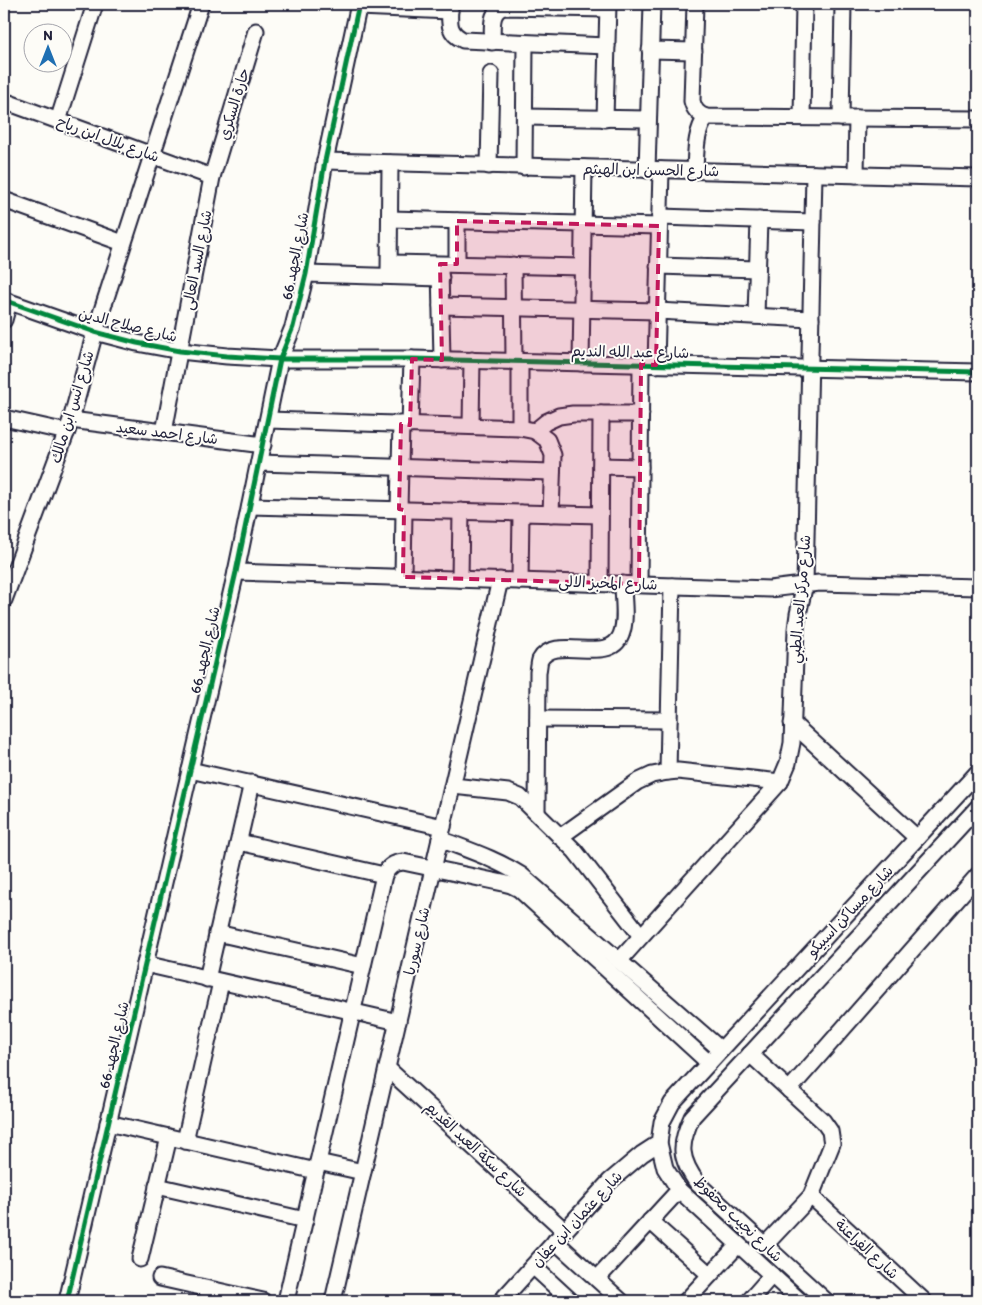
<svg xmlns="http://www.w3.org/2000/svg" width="982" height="1305" viewBox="0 0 982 1305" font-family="Itim,'Playpen Sans Arabic',sans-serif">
  <rect width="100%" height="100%" fill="#fdfcf7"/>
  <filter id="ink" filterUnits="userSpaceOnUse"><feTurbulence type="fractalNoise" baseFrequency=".02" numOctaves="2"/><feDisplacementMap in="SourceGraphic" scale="10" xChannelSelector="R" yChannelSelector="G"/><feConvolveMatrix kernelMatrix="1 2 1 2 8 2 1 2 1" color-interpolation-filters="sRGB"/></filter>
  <g filter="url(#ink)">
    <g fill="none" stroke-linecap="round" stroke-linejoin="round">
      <defs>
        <g id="minor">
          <path d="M450,4C450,20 446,32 463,40L607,46"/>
          <path d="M695,4L692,101C694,110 698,114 706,117L978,119"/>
          <path d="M359,7L450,11"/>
          <path d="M492,42C493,28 489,10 505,7L607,9"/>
          <path d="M650,50L694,51"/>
          <path d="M4,101L212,177"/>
          <path d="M525,117L648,119"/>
          <path d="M802,117L804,4"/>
          <path d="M841,118L843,4"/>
          <path d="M605,119L608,4"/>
          <path d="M58,121L95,4"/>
          <path d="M325,161L978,178"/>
          <path d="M489,166L491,74"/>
          <path d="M524,167L525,43"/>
          <path d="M647,170L652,4"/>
          <path d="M695,171C696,152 695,133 706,117"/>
          <path d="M856,175L857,118"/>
          <path d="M4,200L123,243"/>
          <path d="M660,217L813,222"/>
          <path d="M390,219L659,226"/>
          <path d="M390,263L582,267"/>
          <path d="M457,264V221"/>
          <path d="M513,265L514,361"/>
          <path d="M658,266L757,269"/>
          <path d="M440,268L442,360"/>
          <path d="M389,272L390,163"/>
          <path d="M306,274L441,278"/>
          <path d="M4,300L95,332L137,343L180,351L227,356L280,359H412L978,372"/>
          <path d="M441,306L657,311L811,319"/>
          <path d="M756,316L759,220"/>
          <path d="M4,320L9,302"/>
          <path d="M581,363L584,168"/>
          <path d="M656,365L661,170"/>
          <path d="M4,418L67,432"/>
          <path d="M71,420L263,445"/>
          <path d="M268,420L520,428L535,431L547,440L553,455L551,514"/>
          <path d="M410,425L412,359"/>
          <path d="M471,426L472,360"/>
          <path d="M520,428V362"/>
          <path d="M535,431L546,422L559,416L573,414H641"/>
          <path d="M164,432L212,177L256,31"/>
          <path d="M259,463L552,472"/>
          <path d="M601,466L640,467"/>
          <path d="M250,506L600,515"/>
          <path d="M399,509L401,424"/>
          <path d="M236,572L770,589L819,583L978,587"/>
          <path d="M403,577L404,510"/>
          <path d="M460,579L461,511"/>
          <path d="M520,581L521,513"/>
          <path d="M600,583L601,414"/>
          <path d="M639,584L641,364"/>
          <path d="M4,600L71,420L95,332L201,4"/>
          <path d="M538,719L669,720"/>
          <path d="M792,723L917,838"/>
          <path d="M190,770L443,827"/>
          <path d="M668,772L672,586"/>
          <path d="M453,786L508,792L520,797L575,851L641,936"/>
          <path d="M537,813L538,672C539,668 539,663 540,660C555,633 609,666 621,635C627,620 623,600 623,584"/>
          <path d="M560,837L637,782L652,775L668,772L678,771L780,782"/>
          <path d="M440,839C468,850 496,859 521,875L721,1050"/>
          <path d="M239,842L384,875"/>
          <path d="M217,933L363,966"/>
          <path d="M619,961L780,782L788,763L792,743L796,629L798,614L805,584L814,174"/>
          <path d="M145,964L398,1022"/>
          <path d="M207,979L252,783"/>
          <path d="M750,1054L823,1121L830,1131L832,1144L811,1196L765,1245"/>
          <path d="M387,1068L565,1231"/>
          <path d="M789,1090L978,875"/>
          <path d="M108,1123L316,1171"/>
          <path d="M185,1141L221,982"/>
          <path d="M318,1162L363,1172"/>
          <path d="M157,1186L305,1220"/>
          <path d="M811,1196L924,1301"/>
          <path d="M650,1221L710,1275"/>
          <path d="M555,1241L621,1301"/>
          <path d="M140,1259L169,1137"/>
          <path d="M533,1266L571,1301"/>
          <path d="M160,1278L263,1301"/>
          <path d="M597,1279L679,1190"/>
          <path d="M67,1301L236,572L280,359L293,327L306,274L325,161L359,4"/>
          <path d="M286,1301L384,875C389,866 394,863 403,862L503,883L511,885L519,889L709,1063"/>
          <path d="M333,1301L500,580"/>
          <path d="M501,1301L610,1181L642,1154L659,1143"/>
          <path d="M686,1301L738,1245"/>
          <path d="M749,1301L772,1275"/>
          <path d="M800,1301L679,1190L665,1168L659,1143L662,1122L672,1103L978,772"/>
          <path d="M826,1301L698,1184C679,1158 679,1145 692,1117L978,807"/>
        </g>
      </defs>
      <!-- minor casing -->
      <use href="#minor" stroke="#22223b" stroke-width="19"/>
      <!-- minor -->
      <use href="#minor" stroke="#fdfcf7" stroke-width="15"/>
      <defs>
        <g id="cycleway">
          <path d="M4,300L95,332L137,343L180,351L227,356L280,359H412L978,372"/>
          <path d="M67,1301L236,572L280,359L293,327L306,274L325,161L359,4"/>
        </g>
      </defs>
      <!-- cycleway casing -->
      <use href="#cycleway" stroke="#fdfcf7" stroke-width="8"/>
      <!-- cycleway -->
      <use href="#cycleway" stroke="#00873e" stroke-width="5"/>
    </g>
  </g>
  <!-- marked area -->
  <path fill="#c2185b" fill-opacity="0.2" stroke="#c2185b" stroke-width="4" stroke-dasharray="10 6" stroke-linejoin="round" d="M457,221L659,226L656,365L641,364L639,584L403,577L404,510L399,509L401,424L410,425L412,359L442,360L440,264H457Z"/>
  <g text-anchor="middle" stroke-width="4" stroke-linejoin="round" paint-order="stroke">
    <!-- street labels -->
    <g font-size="15" fill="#22223b" stroke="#fdfcf7">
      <text transform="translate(234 104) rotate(-73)" y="5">حارة السكري</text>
      <text transform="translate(108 139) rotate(20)" y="5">شارع بلال ابن رباح</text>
      <text transform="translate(651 170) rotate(1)" y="5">شارع الحسن ابن الهيثم</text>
      <text transform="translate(295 256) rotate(-79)" y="5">شارع الجهد 66</text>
      <text transform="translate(197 260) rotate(-79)" y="5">شارع السد العالى</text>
      <text transform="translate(128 325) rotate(14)" y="5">شارع صلاح الدين</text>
      <text transform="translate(630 352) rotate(1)" y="5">شارع عبد الله النديم</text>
      <text transform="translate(72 407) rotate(-73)" y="5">شارع انس ابن مالك</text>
      <text transform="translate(167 433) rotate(7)" y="5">شارع احمد سعيد</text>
      <text transform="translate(608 583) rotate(2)" y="5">شارع المخبز الالى</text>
      <text transform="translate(800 599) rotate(-85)" y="5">شارع مركز العبد الطبي</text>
      <text transform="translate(205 650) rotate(-77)" y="5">شارع الجهد 66</text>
      <text transform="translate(850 911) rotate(-47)" y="5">شارع مساكن اسبيكو</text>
      <text transform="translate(417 941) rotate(-77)" y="5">شارع سوريا</text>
      <text transform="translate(114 1045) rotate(-77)" y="5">شارع الجهد 66</text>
      <text transform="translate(476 1149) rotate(43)" y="5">شارع سكة العبد القديم</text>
      <text transform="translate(577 1219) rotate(-47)" y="5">شارع عثمان ابن عفان</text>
      <text transform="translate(738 1219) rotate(44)" y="5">شارع نجيب محفوظ</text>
      <text transform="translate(867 1249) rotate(43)" y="5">شارع الفراعنة</text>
    </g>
  </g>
  <!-- margin -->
  <rect width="982" height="1305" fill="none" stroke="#fdfcf7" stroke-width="20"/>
  <rect x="10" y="10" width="962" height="1285" fill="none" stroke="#22223b" stroke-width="2" filter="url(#ink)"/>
  <!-- north arrow -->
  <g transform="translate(48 48)"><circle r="24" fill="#fdfcf7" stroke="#a5a5ac"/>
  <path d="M0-4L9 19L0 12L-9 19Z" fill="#1f6fb2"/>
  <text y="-8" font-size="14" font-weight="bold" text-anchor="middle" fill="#22223b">N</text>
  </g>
</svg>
